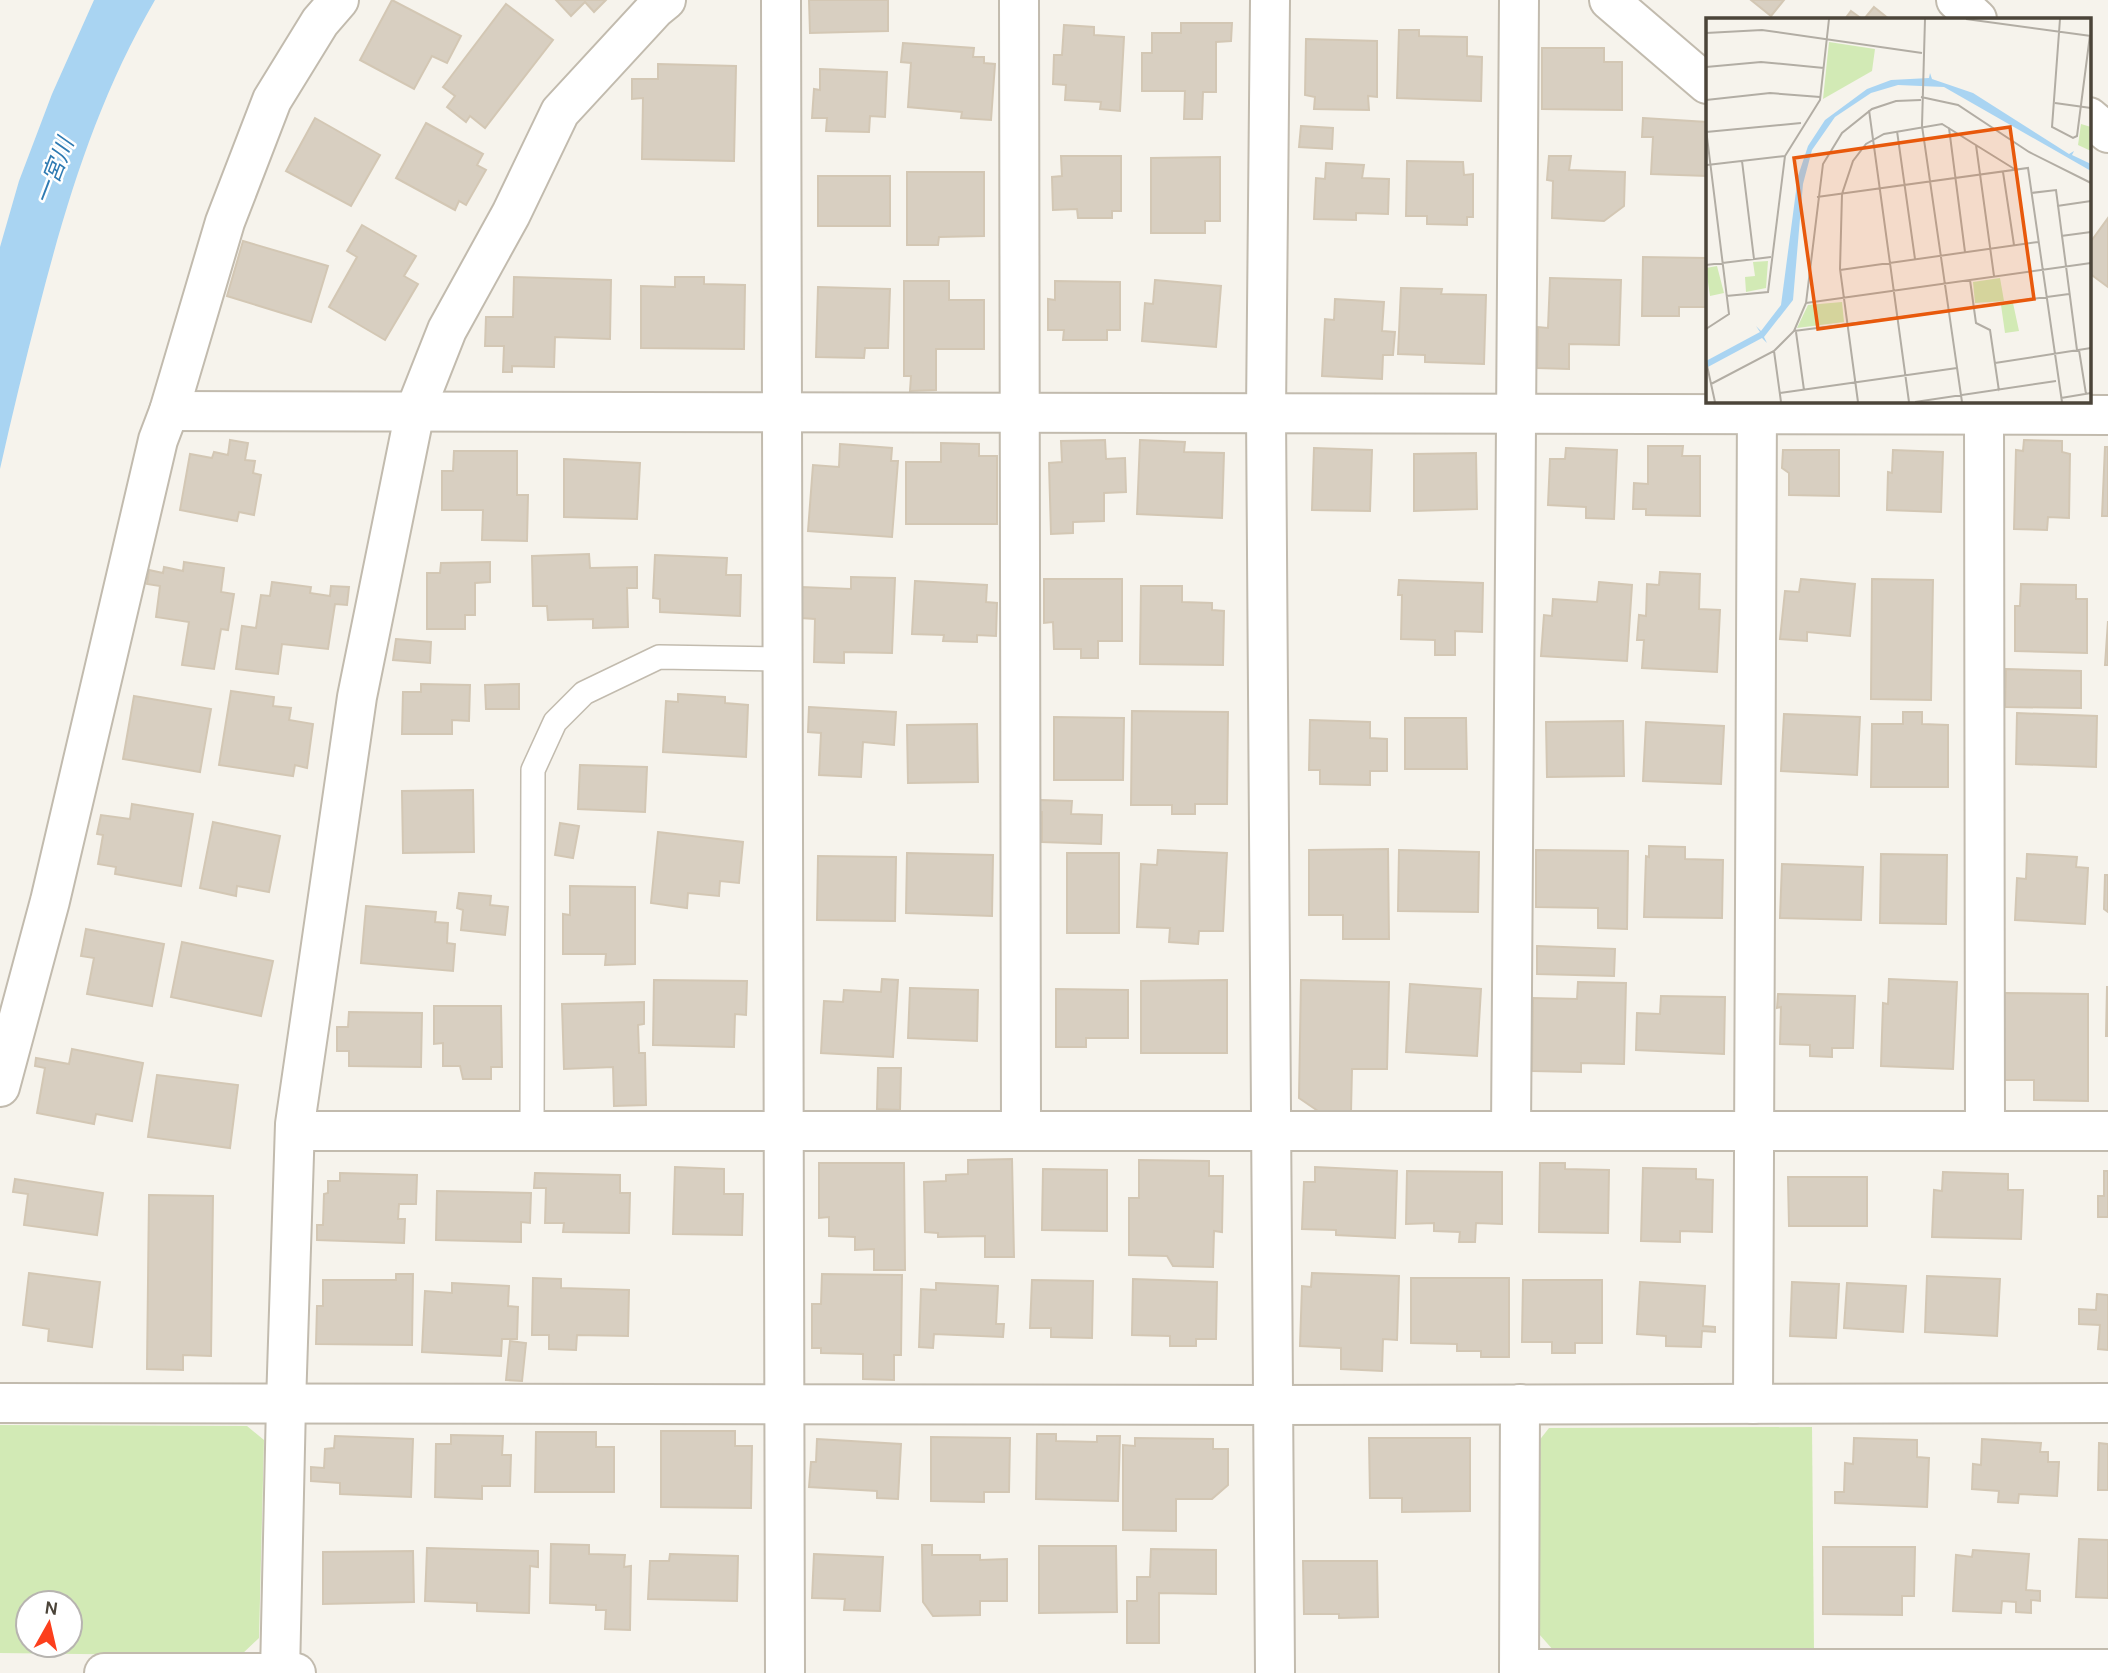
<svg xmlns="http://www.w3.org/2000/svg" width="2108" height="1673" viewBox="0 0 2108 1673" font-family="Karla,'Noto Sans JP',sans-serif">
  <rect width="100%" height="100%" fill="#f6f3ec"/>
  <!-- green -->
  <g fill="#d2eab5" fill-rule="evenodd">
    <path d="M0,1425L247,1426L264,1440L259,1638L240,1656L0,1653ZM28,1603H70V1645H28Z"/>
    <path d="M1812,1427L1814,1649L1554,1651L1539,1634L1538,1442L1549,1428Z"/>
  </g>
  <!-- water -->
  <path fill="#a9d4f2" d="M94,0H155C98,98 67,199 39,308C25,362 12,415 0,469V247L19,181L52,94Z"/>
  <!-- building -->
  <g fill="#d8cfc1" stroke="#d3c7b4" stroke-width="2">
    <path d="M392,0L461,36L447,63L432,56L414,89L360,60Z"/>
    <path d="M556,0H606L594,12L585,2L571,16Z"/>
    <path d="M809,0H888V31L810,33Z"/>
    <path d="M1751,0H1784L1771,16Z"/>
    <path d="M506,4L553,40L485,128L470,116L466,122L447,107L455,96L443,87Z"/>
    <path d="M1874,7L1889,19H1864Z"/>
    <path d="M1851,11L1862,19H1845Z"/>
    <path d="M1181,23H1232L1231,41L1216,42V92H1203L1202,119H1184L1185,91H1142V53H1152V33H1181Z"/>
    <path d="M1064,25L1094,27V35L1124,37L1120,111L1100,109L1101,102L1065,100L1066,85L1053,84L1054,55H1062Z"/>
    <path d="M1399,30H1419V36L1467,37V56L1482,57L1481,101L1397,98Z"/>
    <path d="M1306,39L1377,41V97L1368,96L1369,110L1314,109L1315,97L1305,95Z"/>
    <path d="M903,43L974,48L973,57H984V63L995,64L991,120L961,118L962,112L908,107L911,63L901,62Z"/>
    <path d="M1542,48H1604V62H1622V110L1542,109Z"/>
    <path d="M658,64L736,66L734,161L642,159L643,98L632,99V79H658Z"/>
    <path d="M820,69L887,72L885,117L870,116L869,132L826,131L827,118H812L814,89L820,90Z"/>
    <path d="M315,118L380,155L351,206L286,171Z"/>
    <path d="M1643,118L1707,122V176L1651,174L1653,137H1642Z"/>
    <path d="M426,123L483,154L477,165L486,170L466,205L459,201L455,210L396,178Z"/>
    <path d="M1301,126L1333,128L1332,149L1299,147Z"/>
    <path d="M1061,156H1121V211H1112V218H1078L1077,209L1053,210L1052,177L1062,176Z"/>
    <path d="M1549,156H1571L1569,170L1625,172L1624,206L1604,221L1552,218L1553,181L1547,180Z"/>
    <path d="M1220,157V221H1205V233H1151V158Z"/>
    <path d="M1407,161L1463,162L1464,175L1473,174V217H1467V225L1427,224V216H1406Z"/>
    <path d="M1326,163L1364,165L1362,178L1389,179L1388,214L1356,213V220L1314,219L1316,178L1325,179Z"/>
    <path d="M907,172H984V236L939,237L938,245H907Z"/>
    <rect x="818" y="176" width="72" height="50"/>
    <path d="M2108,218V287L2089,273V244Z"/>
    <path d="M362,225L416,256L404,276L418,284L385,340L329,307L357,257L347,251Z"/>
    <path d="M243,241L328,266L311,322L227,296Z"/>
    <path d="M1643,257L1707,258V307H1679V316H1642Z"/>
    <path d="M514,277L611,280L610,339L555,337L554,367L512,366V372H503L504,346H485L486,317H513Z"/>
    <path d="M675,277H704V284L745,285L744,349L641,348V286L675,287Z"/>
    <path d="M1550,278L1621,280L1619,345L1569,344V369L1537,368L1538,327L1548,328Z"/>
    <path d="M1155,280L1221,286L1216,347L1142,341L1145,303L1153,304Z"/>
    <path d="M904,281H949V300H984V349H936V390L910,391L911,376H904Z"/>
    <path d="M1055,281L1120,282V330H1107V340H1063L1064,330H1048V299L1055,300Z"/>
    <path d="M818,287L890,289L888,348H865L864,358L816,357Z"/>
    <path d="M1401,288L1442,289L1441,294L1486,295L1484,364L1425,362V355L1398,354Z"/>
    <path d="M1335,299L1384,302L1382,331L1395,332L1393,355H1383L1382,379L1322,376L1325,319L1334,320Z"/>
    <path d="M230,440L248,443L245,460L255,461L253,473L261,475L254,515L239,512L237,521L180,510L190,454L212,458L214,452L228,455Z"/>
    <path d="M1105,440L1106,459L1125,458L1126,492L1104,493V521L1073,522V533L1051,534L1049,463L1062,462L1061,441Z"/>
    <path d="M1140,440L1185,442L1184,452L1224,453L1222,518L1137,514Z"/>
    <path d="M2024,440L2062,441V452L2070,454L2069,518L2048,517L2047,530L2014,529L2016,450L2023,451Z"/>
    <path d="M941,443L979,444V456H997V524H906V462H941Z"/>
    <path d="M840,444L892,448L891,461H898L892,537L808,531L813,465L839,467Z"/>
    <path d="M1648,446H1683L1682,456H1700V516L1646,515V509H1633L1634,483L1648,484Z"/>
    <path d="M2105,447H2108V516H2102Z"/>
    <path d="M1314,448L1372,450L1370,511L1312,510Z"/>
    <path d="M1566,448L1617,450L1614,519L1586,518V507L1548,505L1550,459H1565Z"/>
    <path d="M1783,450H1839V496L1789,495V473L1782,468Z"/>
    <path d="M1893,450L1943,452L1941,512L1887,510L1888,472L1892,473Z"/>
    <path d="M454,451H517V495H528L527,541L482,540L483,510H442V471H453Z"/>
    <path d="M1476,453L1477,509L1414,511V454Z"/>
    <path d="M564,459L640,463L637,519L564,517Z"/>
    <path d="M589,554L590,568L637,567V588H627L628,627L593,628V619L548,620L547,606H533L532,556Z"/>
    <path d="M655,555L727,558L726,575H741L740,616L660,612V599L653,598Z"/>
    <path d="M184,562L224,568L221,592L234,594L228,630L221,629L214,669L182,665L189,622L156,617L160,586L147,584L149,570L163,573L164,567L183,571Z"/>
    <path d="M490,562V582L475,583V615H465V629H427V573H440L441,563Z"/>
    <path d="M1660,572L1700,574L1699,609L1720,610L1717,672L1642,668L1644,640H1637L1639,615L1646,616L1647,584L1659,585Z"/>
    <path d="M851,577L895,578L892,653L844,652V663L814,662L815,619L801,618L802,587L851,589Z"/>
    <path d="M1044,579H1122V641H1098V658H1081V649H1054L1053,622L1044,623Z"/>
    <path d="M1801,579L1855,584L1850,636L1807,632V641L1780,639L1785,591L1799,592Z"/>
    <path d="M1872,579L1933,580L1931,700L1871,699Z"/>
    <path d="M1399,580L1483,583L1482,632L1455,631V655H1435V640L1401,639L1402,595H1398Z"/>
    <path d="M915,581L987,585L986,602L997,603L996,636L977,635V642L943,641L944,635L912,634Z"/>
    <path d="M272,582L311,587L310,593L330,596L331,586L349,587L347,605L335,604L328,649L282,644L278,674L236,669L242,626L256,628L261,595L270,596Z"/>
    <path d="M1599,582L1632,585L1627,661L1541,656L1544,615L1552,616L1553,599L1597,602Z"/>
    <path d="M2021,584L2076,585V599H2087V653L2015,651V606H2020Z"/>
    <path d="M1141,586H1182V602L1212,603V610L1224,611L1223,665L1140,664Z"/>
    <path d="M2108,621V665H2105Z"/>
    <path d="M396,639L431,642L430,663L393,660Z"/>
    <path d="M2006,669L2081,671V708L2005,707Z"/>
    <path d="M421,684L470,685L469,721L452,720V734H402L403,692H421Z"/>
    <path d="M519,684V709H486L485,685Z"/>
    <path d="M231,691L274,697L273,706L291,708L289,720L313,724L307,768L295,765L293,776L219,765Z"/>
    <path d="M678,694L725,697V703L748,705L746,757L663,752L666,701L678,702Z"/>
    <path d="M134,696L211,709L200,772L123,759Z"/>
    <path d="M809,707L896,712L894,745L863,742L861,777L819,775L821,733L808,732Z"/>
    <path d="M1132,711L1228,712L1227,804H1195V814H1172V805H1131Z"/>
    <path d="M1903,712H1922V724L1948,725V787H1871L1872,724H1903Z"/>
    <path d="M2017,713L2097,716L2096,767L2016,764Z"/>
    <path d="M1784,714L1860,717L1857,775L1781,771Z"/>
    <path d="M1054,717L1124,718L1123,780H1054Z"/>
    <path d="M1405,718H1466L1467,769H1405Z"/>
    <path d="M1310,720L1370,722V738L1387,739V771H1370V785L1320,784V770H1309Z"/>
    <path d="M1623,721L1624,776L1547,777L1546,722Z"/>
    <path d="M1646,722L1724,726L1721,784L1643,781Z"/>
    <path d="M977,724L978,782L908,783L907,725Z"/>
    <path d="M580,765L647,767L645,812L578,809Z"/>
    <path d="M473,790L474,852L403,853L402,791Z"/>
    <path d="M1040,800L1072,801L1071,814L1102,815L1101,844L1042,842V812H1040Z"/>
    <path d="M132,804L193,814L181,886L115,874L116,867L98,864L103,835L97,834L101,815L130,819Z"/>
    <path d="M213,822L280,836L269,892L237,886L236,896L200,888Z"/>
    <path d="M560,823L579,826L573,858L555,855Z"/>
    <path d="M658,832L743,842L739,883L720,881L719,896L688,893L687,908L651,903Z"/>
    <path d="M1649,846L1685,847V859L1723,860L1722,918L1644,917L1646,856L1649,857Z"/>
    <path d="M1388,849L1389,939H1343V915H1309V850Z"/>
    <path d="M1158,850L1227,853L1223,931H1199L1198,944L1169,942L1170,928L1137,927L1141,864L1157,865Z"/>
    <path d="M1399,850L1479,852L1478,912L1398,911Z"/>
    <path d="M1536,850L1628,851L1627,929L1598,928V908L1536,907Z"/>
    <path d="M907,853L993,855L992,916L906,913Z"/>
    <rect x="1067" y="853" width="52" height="80"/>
    <path d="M1881,854L1947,855L1946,924L1880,923Z"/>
    <path d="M2027,854L2077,857L2076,867L2088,868L2085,924L2015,920L2017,878L2026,879Z"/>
    <path d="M818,856L896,857L895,921L817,920Z"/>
    <path d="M1782,864L1863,867L1861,920L1780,918Z"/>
    <path d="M2105,875H2108V912L2104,909Z"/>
    <path d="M570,886L635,887V964L605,965L606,954H563V914L570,915Z"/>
    <path d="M459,893L491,896L490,905L508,907L505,935L461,930L463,910L457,908Z"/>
    <path d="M366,906L436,912L435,922L448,923L447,943L455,944L453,971L361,963Z"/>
    <path d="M86,929L164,944L152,1006L87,994L94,958L81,956Z"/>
    <path d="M182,942L273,961L261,1016L171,997Z"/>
    <path d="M1537,946L1615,949L1614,976L1537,974Z"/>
    <path d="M882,979L898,980L893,1057L821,1053L824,1001L843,1002L844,990L881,992Z"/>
    <path d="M1889,979L1957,982L1953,1069L1881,1066L1883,1003L1888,1004Z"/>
    <path d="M654,980L747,981L746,1015L735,1014L734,1047L653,1045Z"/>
    <path d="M1227,980V1053H1141V981Z"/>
    <path d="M1301,980L1389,982L1387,1069H1352L1351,1112L1318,1111L1299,1098Z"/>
    <path d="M1578,982L1626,983L1624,1064L1581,1063V1072L1532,1071L1533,998L1577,999Z"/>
    <path d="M1410,984L1481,989L1477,1056L1406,1052Z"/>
    <path d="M2107,987H2108V1036H2106Z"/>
    <path d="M910,988L978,990L977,1041L908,1038Z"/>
    <path d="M1056,989L1128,990V1038H1086V1047H1056Z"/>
    <path d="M2005,993L2088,994V1101L2034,1100V1080H2004Z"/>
    <path d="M1778,994L1855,996L1853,1048H1832V1057L1810,1056V1045L1780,1044L1781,1007L1777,1008Z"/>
    <path d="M1661,996L1725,997L1724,1054L1636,1050L1637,1013L1660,1014Z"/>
    <path d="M644,1002V1024L638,1025L639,1053H645L646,1105L614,1106L613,1067L564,1069L562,1004Z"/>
    <path d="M434,1006H501L502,1067H491V1079H463L460,1066H443V1043L434,1044Z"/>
    <path d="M349,1012L422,1013L421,1067L349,1066V1051H337V1027H348Z"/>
    <path d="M72,1049L143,1063L132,1121L96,1114L94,1124L37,1113L45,1068L35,1066L36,1058L69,1064Z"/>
    <path d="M878,1068H901L900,1110L877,1109Z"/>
    <path d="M157,1075L238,1085L230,1148L148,1137Z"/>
    <path d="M1012,1159L1014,1257H985V1236L938,1237V1233L925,1232L924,1182L946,1181V1175L968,1174V1160Z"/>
    <path d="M1139,1160L1209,1161V1176H1223L1222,1232L1214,1231L1213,1267L1173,1266L1167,1256L1129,1255V1198H1139Z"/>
    <path d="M819,1163H904L905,1270H874V1249L855,1250V1237L829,1236V1217L819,1218Z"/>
    <path d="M1540,1163H1565V1169L1609,1170L1608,1233L1539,1232Z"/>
    <path d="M675,1167L724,1169V1194H743L742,1235L673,1234Z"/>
    <path d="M1315,1167L1397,1171L1395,1238L1336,1235V1230L1302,1229L1304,1182H1315Z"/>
    <path d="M1643,1168L1696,1169V1179L1713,1180L1712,1232L1680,1231V1242L1641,1241Z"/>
    <path d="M1043,1169L1107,1170V1231L1042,1230Z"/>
    <path d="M1407,1171L1502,1172V1224L1476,1223L1475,1242H1459L1460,1232L1434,1231V1223L1406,1224Z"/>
    <path d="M2104,1171H2108V1217H2098V1196H2104Z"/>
    <path d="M1943,1172L2008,1174V1190H2023L2021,1239L1932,1237L1934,1190L1942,1191Z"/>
    <path d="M340,1173L417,1175L416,1204H399L398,1219H405L404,1243L317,1240V1225H323L324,1194L328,1193V1181H340Z"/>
    <path d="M535,1173L620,1175V1193H630L629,1233L563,1232L564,1223H545L546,1188H534Z"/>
    <path d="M1788,1177H1867V1226H1789Z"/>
    <path d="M15,1179L103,1193L97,1235L24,1225L28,1194L13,1192Z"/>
    <path d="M437,1191L531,1193L530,1223L521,1222V1242L436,1240Z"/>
    <path d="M149,1195L213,1196L211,1356L183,1355V1370L147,1369Z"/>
    <path d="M29,1273L100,1282L92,1347L48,1341L49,1329L23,1325Z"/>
    <path d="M1312,1273L1399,1276L1397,1340L1383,1339L1382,1371L1341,1369V1348L1300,1346L1302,1286L1311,1287Z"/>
    <path d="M396,1274H413L412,1345L316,1344L317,1306H323V1280H396Z"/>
    <path d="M822,1274L902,1275L901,1355H894V1380L863,1379V1354L821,1353V1348H812V1304H821Z"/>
    <path d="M1927,1276L2000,1279L1997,1336L1925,1332Z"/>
    <path d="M533,1278L561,1279V1288L629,1290L628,1336L577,1335L576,1350L549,1349V1335H532Z"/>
    <path d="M1411,1278H1509V1357H1481V1351H1457V1344L1411,1343Z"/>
    <path d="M1133,1279L1217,1282L1216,1339H1196V1346H1170V1336L1132,1335Z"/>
    <path d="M1032,1280L1093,1281L1092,1338L1051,1337V1328H1030Z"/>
    <path d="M1523,1280H1602V1343H1575V1353H1552V1342H1522Z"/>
    <path d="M1640,1282L1705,1286L1703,1326L1715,1327V1332L1702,1331L1701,1347L1666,1346V1336L1637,1334Z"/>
    <path d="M1792,1282L1839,1284L1836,1338L1790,1336Z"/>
    <path d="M452,1283L509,1286L508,1306L518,1307L517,1339H502L501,1356L422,1352L425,1291L452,1293Z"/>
    <path d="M936,1283L998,1286L996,1324H1004L1003,1337L934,1334L933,1348L919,1347L921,1289L936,1290Z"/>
    <path d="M1847,1283L1906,1286L1903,1332L1844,1328Z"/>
    <path d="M2097,1294L2108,1295V1350L2098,1349L2100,1325L2079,1324V1309L2096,1310Z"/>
    <path d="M510,1341L526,1343L522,1381L506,1380Z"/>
    <path d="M661,1431H735V1446H752L751,1508L661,1507Z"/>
    <path d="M536,1432H596V1447H614V1492H535Z"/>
    <path d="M1037,1434H1056V1441L1097,1442V1436H1120L1118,1501L1036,1499Z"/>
    <path d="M451,1435L503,1436L502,1455H511L510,1486H482V1499L435,1497L436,1444H451Z"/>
    <path d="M335,1436L413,1439L411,1497L340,1494V1483L311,1481V1467L324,1468L325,1449L334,1448Z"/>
    <path d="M931,1437L1010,1438L1009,1492H984V1502L931,1501Z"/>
    <path d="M1135,1438L1213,1439V1449H1228V1485L1212,1499H1176V1531L1123,1530V1445L1135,1446Z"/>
    <path d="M1369,1438H1470V1511L1402,1512V1498H1370Z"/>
    <path d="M1854,1438L1917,1440V1457L1929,1458L1927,1507L1835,1503V1492H1844L1845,1463L1853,1464Z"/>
    <path d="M817,1439L901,1444L898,1499L877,1498V1491L809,1487L811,1462H816Z"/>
    <path d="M1982,1439L2041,1443L2040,1452H2048V1462H2059L2057,1496L2019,1494L2018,1503L1998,1502L1999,1491L1972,1489L1973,1464L1981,1465Z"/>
    <path d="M2099,1443L2108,1444V1490H2098Z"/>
    <path d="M2079,1539L2108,1540V1598L2076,1597Z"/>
    <path d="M551,1544L589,1545V1554L625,1555L624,1567L631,1566L630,1630L605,1629L606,1610H596V1605L550,1603Z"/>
    <path d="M922,1545H932V1555H980V1560L1007,1559V1601H980V1615L933,1616L923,1602Z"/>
    <path d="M1039,1546H1116L1117,1612L1039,1613Z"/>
    <path d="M1823,1547H1915L1914,1596H1902V1615L1823,1614Z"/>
    <path d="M427,1548L538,1551V1567L530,1566L529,1613L477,1611V1603L425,1601Z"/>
    <path d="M1151,1549L1216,1550V1594L1159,1593V1643H1127V1601H1137V1577H1150Z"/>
    <path d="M1973,1550L2029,1554L2026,1590L2040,1591V1601L2031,1600V1613L2016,1612V1602L2002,1601L2001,1613L1953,1611L1956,1555L1972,1557Z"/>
    <path d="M413,1551L414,1602L323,1604V1552Z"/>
    <path d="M670,1554L738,1556L737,1601L648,1599L650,1561H669Z"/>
    <path d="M814,1554L883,1557L880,1611L844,1610L845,1599L812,1598Z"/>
    <path d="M1303,1561H1377L1378,1617L1339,1618V1614H1304Z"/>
  </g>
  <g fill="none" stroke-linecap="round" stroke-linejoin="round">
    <defs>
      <path id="service" d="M532,1131L533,770L555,722L584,693L659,657L783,659"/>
      <g id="minor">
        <path d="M781,0L785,1673"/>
        <path d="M1019,0L1021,1131"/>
        <path d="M1609,0L1707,84"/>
        <path d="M1956,0L1977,19"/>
        <path d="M2089,117L2108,133"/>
        <path d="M169,411L2108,415"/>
        <path d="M1984,414L1985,1131"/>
        <path d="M0,1087L50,901L158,440L169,411L225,222L272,100L320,22L339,0"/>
        <path d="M295,1131H2108"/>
        <path d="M1511,1131L1519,0"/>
        <path d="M0,1403L1272,1405L2108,1403"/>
        <path d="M1753,1404L1757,401"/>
        <path d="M1519,1669H2108"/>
        <path d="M104,1673H296"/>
        <path d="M280,1673L286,1404L295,1124L357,697L415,411L447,330L511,214L560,112L655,9L666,0"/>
        <path d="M1519,1673L1520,1404"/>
      </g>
      <path id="tertiary" d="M1270,0L1266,413L1275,1673"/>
    </defs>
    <!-- service casing -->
    <use href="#service" stroke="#c2bbae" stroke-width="26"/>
    <!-- minor casing -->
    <use href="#minor" stroke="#c2bbae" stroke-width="42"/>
    <!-- tertiary casing -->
    <use href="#tertiary" stroke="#c2bbae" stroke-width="42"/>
    <!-- service -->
    <use href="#service" stroke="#fff" stroke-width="23"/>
    <!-- minor -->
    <use href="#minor" stroke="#fff" stroke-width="38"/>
    <!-- tertiary -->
    <use href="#tertiary" stroke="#fff" stroke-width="38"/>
  </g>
  <g text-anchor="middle" stroke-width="5" stroke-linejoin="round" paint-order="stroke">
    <!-- water labels -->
    <g font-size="23" font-style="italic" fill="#2e7ab2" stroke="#fff">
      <text transform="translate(54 171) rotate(-69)" y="8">一宮川</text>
    </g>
  </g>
  <!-- overview -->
  <g transform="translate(1706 18)">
    <rect width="385" height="385" fill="#f6f3ec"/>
    <path d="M123,24L169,31L166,53L117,81ZM375,106L385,109V133L372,127ZM62,243L60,270L40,274L39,259L49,258L47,244ZM11,248L18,275L4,278L0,250ZM294,260L298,283L269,285L267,264ZM136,284L138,304L91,310L102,287ZM307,285L313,313L299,315L295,287Z" fill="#d2eab5"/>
    <path d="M224,55L226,61L267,75L363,136L368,133L366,137L385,146V153L238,69L192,67L165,75L129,99L106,132L97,166L87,282L58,319L61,325L56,320L0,350V343L54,314L50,308L55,313L75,287L92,158L102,128L119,102L161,71L185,62L223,60Z" fill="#a9d4f2"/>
    <path fill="none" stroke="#b2ada4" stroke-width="2" d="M219,1L216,108L256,384M260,1L385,18M354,1L346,109L367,120L371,118L384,17M0,15L56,12L216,35M0,49L55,44L118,50M215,79L252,87L323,134L385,165M0,82L64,75L114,79M349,85L385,90M163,92L203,384M243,110L259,234M0,111L23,296L0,311M191,113L209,241M0,114L95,105M270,127L288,258M36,143L48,241M1,147L79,138M297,154L308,227M325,175L350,172L371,332M111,179L322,150L356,384M351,188L385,183M355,218L385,214M0,247L65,239M134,252L332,224M264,262L270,305L284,312L293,373M20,278L62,274L79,138L114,82L123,1M100,285L385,245M268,289L363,276M88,313L243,293M90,314L98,372M373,332L380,376M68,333L75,384M0,343L9,384M289,345L385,330M5,366L68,333L88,313L100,285L117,146L136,115L166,91L190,83L215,82M74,375L251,350M355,380L385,375M152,384L134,251L136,176L147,143L160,126L178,116L236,106L310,152M209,384L350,363"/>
    <path fill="#e8590c" fill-opacity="0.15" stroke="#e8590c" stroke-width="3.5" d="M304,109L328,281L112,311L88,140Z"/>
    <rect width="385" height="385" fill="none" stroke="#4b4439" stroke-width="3.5"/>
  </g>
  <!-- north arrow -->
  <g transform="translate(49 1624) rotate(8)"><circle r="33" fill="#ffffff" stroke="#b7b4b0" stroke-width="2"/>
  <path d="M0-5L12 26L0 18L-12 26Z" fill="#fc3f1d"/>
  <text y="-10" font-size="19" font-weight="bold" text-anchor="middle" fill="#4b4439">N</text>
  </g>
</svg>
